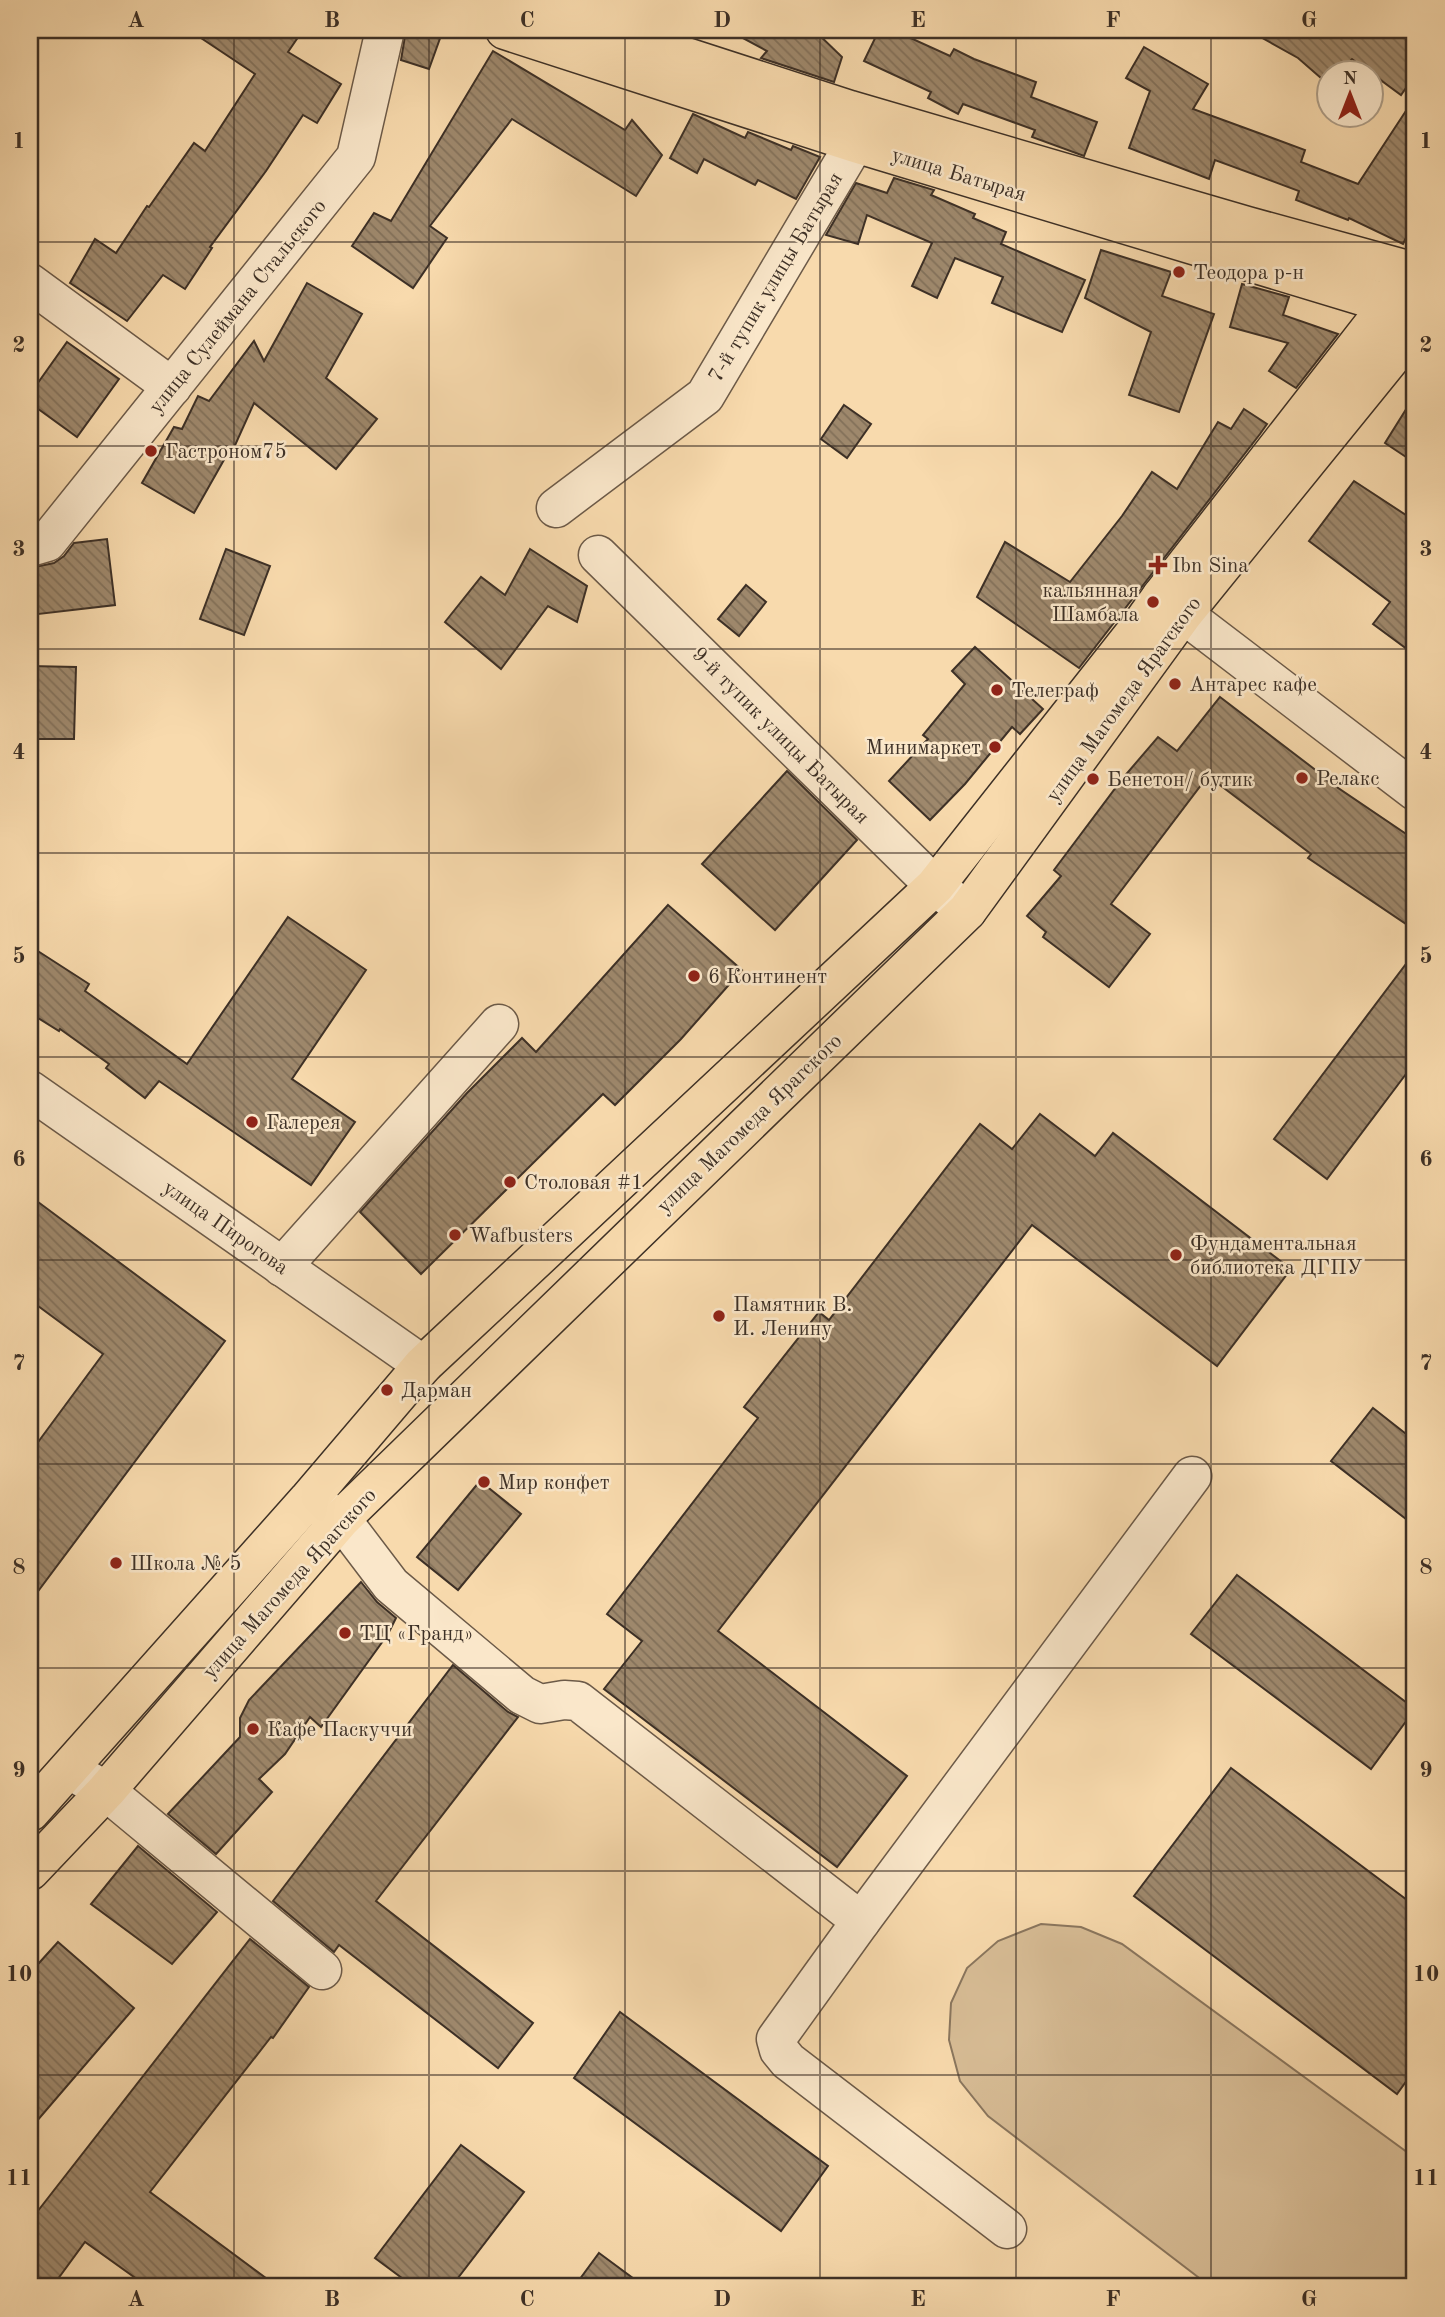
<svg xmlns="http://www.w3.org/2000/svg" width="1445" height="2317" viewBox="0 0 1445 2317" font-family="'Old Standard TT',serif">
  <defs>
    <pattern id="building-back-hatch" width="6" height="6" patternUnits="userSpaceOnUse" patternTransform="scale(1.75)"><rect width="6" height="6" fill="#9e886c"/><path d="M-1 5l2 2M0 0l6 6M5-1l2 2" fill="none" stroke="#827059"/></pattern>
  </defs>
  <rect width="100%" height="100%" fill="#f8daad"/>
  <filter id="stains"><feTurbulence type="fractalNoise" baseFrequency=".00286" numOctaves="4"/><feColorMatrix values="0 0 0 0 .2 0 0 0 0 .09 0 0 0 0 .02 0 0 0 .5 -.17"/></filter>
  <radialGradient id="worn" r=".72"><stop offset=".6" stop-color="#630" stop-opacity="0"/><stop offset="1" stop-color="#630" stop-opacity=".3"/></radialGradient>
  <!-- green -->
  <path fill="#d8bd96" stroke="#8a765e" stroke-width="2" d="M1041,1924L1081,1927L1122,1944L1415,2158V2287H1211L988,2116L960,2081L949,2040L951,2003L967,1968L998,1941Z"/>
  <!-- building -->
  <g fill="url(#building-back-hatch)" stroke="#3d3026" stroke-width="2">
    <path d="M189,30H303L288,52L341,84L317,123L303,115L266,171L210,247L212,248L185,289L163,275L127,321L70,283L95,239L116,253L147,206L149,207L194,143L205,151L255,74Z"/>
    <path d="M406,30H443L429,69L401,60Z"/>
    <path d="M728,30H814L842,57L834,82L761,58L767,51Z"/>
    <path d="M879,30H893L950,56L954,49L974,59L1036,82L1031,97L1097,122L1084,156L1032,137L1035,130L963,104L958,114L928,98L931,92L864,61Z"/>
    <path d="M1248,30H1415V75L1401,95L1352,59L1339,74H1329V85L1298,58Z"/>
    <path d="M1144,47L1208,84L1193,109L1305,150L1301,162L1358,184L1415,97V219L1403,244L1349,218L1348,220L1296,200L1299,191L1215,160L1209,179L1129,148L1150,91L1126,78Z"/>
    <path d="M493,51L625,130L632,120L662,155L636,196L512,119L430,226L447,238L413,288L352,246L374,213L391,221Z"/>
    <path d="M693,114L745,138L748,132L791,150L793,146L820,157L796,199L758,180L755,185L704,159L697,173L670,158Z"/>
    <path d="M894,178L934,190L931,195L975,214L973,218L1006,232L1001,244L1085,280L1062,332L992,303L1003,277L955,258L937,298L912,286L932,243L867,215L858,244L826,235L856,183L887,193Z"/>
    <path d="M1101,250L1171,272L1162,296L1214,314L1179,412L1129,395L1151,332L1085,298Z"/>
    <path d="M307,283L362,314L326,378L377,419L336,469L254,403L232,452L229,451L194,513L142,483L174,427L182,429L198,396L209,401L254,341L264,361Z"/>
    <path d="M1242,284L1289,297L1283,315L1338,334L1296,388L1269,371L1288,343L1230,327Z"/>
    <path d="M67,342L119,379L77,437L30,403V394Z"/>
    <path d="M1415,395V463L1385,443Z"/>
    <path d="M844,405L871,424L847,458L821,439Z"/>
    <path d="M1244,409L1267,424L1260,434L1079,668L977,597L1005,542L1070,582L1122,516L1152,472L1177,489L1218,422L1231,429Z"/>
    <path d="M1354,481L1415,521V655L1373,624L1390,602L1309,541Z"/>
    <path d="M107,539L115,605L30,615V568L54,563L64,556L74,543Z"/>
    <path d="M226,549L270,566L244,635L200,619Z"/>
    <path d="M530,549L587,586L577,622L548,606L501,669L445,622L481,577L505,595Z"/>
    <path d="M746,585L766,602L739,636L718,619Z"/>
    <path d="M975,647L1043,709L1020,734L1012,727L965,784L930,820L889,781L928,739L923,735L965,684L952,671Z"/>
    <path d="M30,666L76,667L74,739H30Z"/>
    <path d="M1220,697L1326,778L1325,779L1415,840V930L1308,858L1311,854L1208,776L1111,904L1150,934L1109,987L1043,937L1046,932L1027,916L1061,876L1054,870L1123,778L1158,737L1177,751Z"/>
    <path d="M787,771L857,840L775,930L702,864Z"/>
    <path d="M668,905L742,970L681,1039L615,1105L603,1094L421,1274L360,1212L467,1093L522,1038L536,1052Z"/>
    <path d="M288,917L366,970L292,1079L355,1122L311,1185L159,1081L145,1098L106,1068L109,1064L60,1029L59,1031L30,1013V946L89,984L85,991L187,1064Z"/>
    <path d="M1415,952V1062L1327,1179L1274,1139Z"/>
    <path d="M1040,1114L1095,1156L1113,1133L1291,1269L1217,1366L1032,1225L718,1631L907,1776L837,1867L604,1689L642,1641L607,1614L758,1418L744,1407L819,1312L829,1320L980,1124L1012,1149Z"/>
    <path d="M30,1196L225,1341L30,1602V1453L103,1354L30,1300Z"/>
    <path d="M1373,1408L1415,1441V1526L1331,1461Z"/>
    <path d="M480,1481L521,1514L458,1590L417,1557Z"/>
    <path d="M1237,1575L1415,1709L1371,1769L1191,1634Z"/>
    <path d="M361,1582L377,1602L396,1618L388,1634L321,1727L310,1717L285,1754L259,1779L272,1792L216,1854L168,1814L240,1737V1718L249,1700Z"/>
    <path d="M453,1665L508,1712L518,1717L376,1901L533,2023L498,2068L339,1945L334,1952L273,1901Z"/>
    <path d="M1231,1768L1415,1906V2069L1397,2094L1134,1896Z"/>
    <path d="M138,1846L217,1912L172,1964L91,1904Z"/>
    <path d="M250,1939L309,1987L273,2038L271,2037L150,2192L278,2287H148L85,2242L52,2287H30V2221Z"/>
    <path d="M58,1942L134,2008L30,2129V1973Z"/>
    <path d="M620,2012L828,2166L781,2231L574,2078Z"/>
    <path d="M461,2145L524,2192L451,2287H414L375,2258Z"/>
    <path d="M599,2253L645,2287H574Z"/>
  </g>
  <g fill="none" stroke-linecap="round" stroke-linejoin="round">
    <defs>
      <g id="minor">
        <path d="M30,283L172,387"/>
        <path d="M556,508L705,396L855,143"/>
        <path d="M30,547L47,542L356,157L385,30"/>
        <path d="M598,555L935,886L967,911"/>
        <path d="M1161,597L1415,791"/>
        <path d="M30,1090L423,1365"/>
        <path d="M282,1267L499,1024"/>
        <path d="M313,1503L341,1519L391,1585L522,1695L540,1704L564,1700L578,1701L861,1921"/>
        <path d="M70,1770L106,1791L322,1970"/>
        <path d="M1007,2229L788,2061L779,2050L776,2039L861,1921L1192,1476"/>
      </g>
      <g id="major">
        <path d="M505,30L855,143L1412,311"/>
        <path d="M603,30L850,110L1247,226L1415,272"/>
        <path d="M30,1812L308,1500L423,1365L935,886L1141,625L1161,597L1415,271"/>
        <path d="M30,1871L106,1791L341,1519L967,911L1183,614L1415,328"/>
      </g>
    </defs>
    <!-- minor casing -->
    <use href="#minor" stroke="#6c5a48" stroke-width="41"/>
    <!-- major casing -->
    <use href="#major" stroke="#3d3026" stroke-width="41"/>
    <!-- minor -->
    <use href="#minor" stroke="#fae7ca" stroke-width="38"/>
    <!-- major -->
    <use href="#major" stroke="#f8daad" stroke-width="38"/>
  </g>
  <!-- grid -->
  <path fill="none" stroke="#3d3026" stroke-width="2" stroke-opacity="0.55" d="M234,30V2287M429,30V2287M625,30V2287M820,30V2287M1016,30V2287M1211,30V2287M30,242H1415M30,446H1415M30,649H1415M30,853H1415M30,1057H1415M30,1260H1415M30,1464H1415M30,1668H1415M30,1871H1415M30,2075H1415"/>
  <!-- markers -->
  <g fill="#8f2418" stroke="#fae7ca" stroke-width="2.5">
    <circle cx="1179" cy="272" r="7"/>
    <circle cx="151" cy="451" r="7"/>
    <path d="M1154.5 554.5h7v7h7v7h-7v7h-7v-7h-7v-7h7z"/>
    <circle cx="1153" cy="602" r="7"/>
    <circle cx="1175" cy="684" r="7"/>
    <circle cx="997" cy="690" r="7"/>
    <circle cx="995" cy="747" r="7"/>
    <circle cx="1302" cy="778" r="7"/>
    <circle cx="1093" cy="779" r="7"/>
    <circle cx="694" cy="976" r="7"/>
    <circle cx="252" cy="1122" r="7"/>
    <circle cx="510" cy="1182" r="7"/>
    <circle cx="455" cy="1235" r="7"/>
    <circle cx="1176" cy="1255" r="7"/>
    <circle cx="719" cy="1316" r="7"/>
    <circle cx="387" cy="1390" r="7"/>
    <circle cx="484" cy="1482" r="7"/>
    <circle cx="116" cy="1563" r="7"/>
    <circle cx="345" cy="1633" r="7"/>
    <circle cx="253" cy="1729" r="7"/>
  </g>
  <g text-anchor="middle" stroke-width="5" stroke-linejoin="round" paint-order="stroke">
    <!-- street labels -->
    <g font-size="21" fill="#3d3026" stroke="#fae7ca">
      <text transform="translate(959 174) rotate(17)" y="7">улица Батырая</text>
      <text transform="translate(775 277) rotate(-59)" y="7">7-й тупик улицы Батырая</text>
      <text transform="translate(237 306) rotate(-51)" y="7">улица Сулеймана Стальского</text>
      <text transform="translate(1123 699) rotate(-54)" y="7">улица Магомеда Ярагского</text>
      <text transform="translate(781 735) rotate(45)" y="7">9-й тупик улицы Батырая</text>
      <text transform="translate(749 1123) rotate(-44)" y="7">улица Магомеда Ярагского</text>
      <text transform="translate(226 1227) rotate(35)" y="7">улица Пирогова</text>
      <text transform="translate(289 1583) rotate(-48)" y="7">улица Магомеда Ярагского</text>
    </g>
    <!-- poi labels -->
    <g font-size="21" fill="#3d3026" stroke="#fae7ca" text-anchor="start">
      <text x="1193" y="279">Теодора р-н</text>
      <text x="165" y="458">Гастроном75</text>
      <text x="1172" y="572">Ibn Sina</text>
      <text x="1139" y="597" text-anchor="end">кальянная<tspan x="1139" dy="24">Шамбала</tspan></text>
      <text x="1189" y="691">Антарес кафе</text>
      <text x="1011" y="697">Телеграф</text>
      <text x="981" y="754" text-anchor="end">Минимаркет</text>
      <text x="1316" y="785">Релакс</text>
      <text x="1107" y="786">Бенетон/ бутик</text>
      <text x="708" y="983">6 Континент</text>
      <text x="266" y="1129">Галерея</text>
      <text x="524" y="1189">Столовая #1</text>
      <text x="469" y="1242">Wafbusters</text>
      <text x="1190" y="1250">Фундаментальная<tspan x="1190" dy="24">библиотека ДГПУ</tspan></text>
      <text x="733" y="1311">Памятник В.<tspan x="733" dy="24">И. Ленину</tspan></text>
      <text x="401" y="1397">Дарман</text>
      <text x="498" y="1489">Мир конфет</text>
      <text x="130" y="1570">Школа № 5</text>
      <text x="359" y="1640">ТЦ «Гранд»</text>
      <text x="267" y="1736">Кафе Паскуччи</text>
    </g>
  </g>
  <!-- margin -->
  <rect width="1445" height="2317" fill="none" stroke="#f8daad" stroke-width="77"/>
  <!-- north arrow -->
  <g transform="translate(1350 94)"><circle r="33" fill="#fae7ca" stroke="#ae9e88" stroke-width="2"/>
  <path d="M0-5L12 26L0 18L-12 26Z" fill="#8f2418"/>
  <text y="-10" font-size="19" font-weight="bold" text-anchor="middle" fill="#3d3026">N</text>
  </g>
  <rect x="38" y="38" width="1368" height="2240" fill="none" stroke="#3d3026" stroke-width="2.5"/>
  <g font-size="23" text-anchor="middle" font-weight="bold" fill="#3d3026">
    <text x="136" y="27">A</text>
    <text x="332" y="27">B</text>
    <text x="527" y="27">C</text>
    <text x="722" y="27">D</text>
    <text x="918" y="27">E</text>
    <text x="1113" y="27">F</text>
    <text x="1309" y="27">G</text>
    <text x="19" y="148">1</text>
    <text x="1426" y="148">1</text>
    <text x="19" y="352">2</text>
    <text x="1426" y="352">2</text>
    <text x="19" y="556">3</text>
    <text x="1426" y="556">3</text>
    <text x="19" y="759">4</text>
    <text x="1426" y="759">4</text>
    <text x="19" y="963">5</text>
    <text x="1426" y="963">5</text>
    <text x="19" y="1166">6</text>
    <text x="1426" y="1166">6</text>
    <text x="19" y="1370">7</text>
    <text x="1426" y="1370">7</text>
    <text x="19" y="1574">8</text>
    <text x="1426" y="1574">8</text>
    <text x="19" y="1777">9</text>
    <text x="1426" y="1777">9</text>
    <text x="19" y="1981">10</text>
    <text x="1426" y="1981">10</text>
    <text x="19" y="2185">11</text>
    <text x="1426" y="2185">11</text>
    <text x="136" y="2306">A</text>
    <text x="332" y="2306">B</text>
    <text x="527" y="2306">C</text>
    <text x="722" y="2306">D</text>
    <text x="918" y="2306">E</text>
    <text x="1113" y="2306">F</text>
    <text x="1309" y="2306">G</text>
  </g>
  <rect width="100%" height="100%" filter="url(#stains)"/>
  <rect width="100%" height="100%" fill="url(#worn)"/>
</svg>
